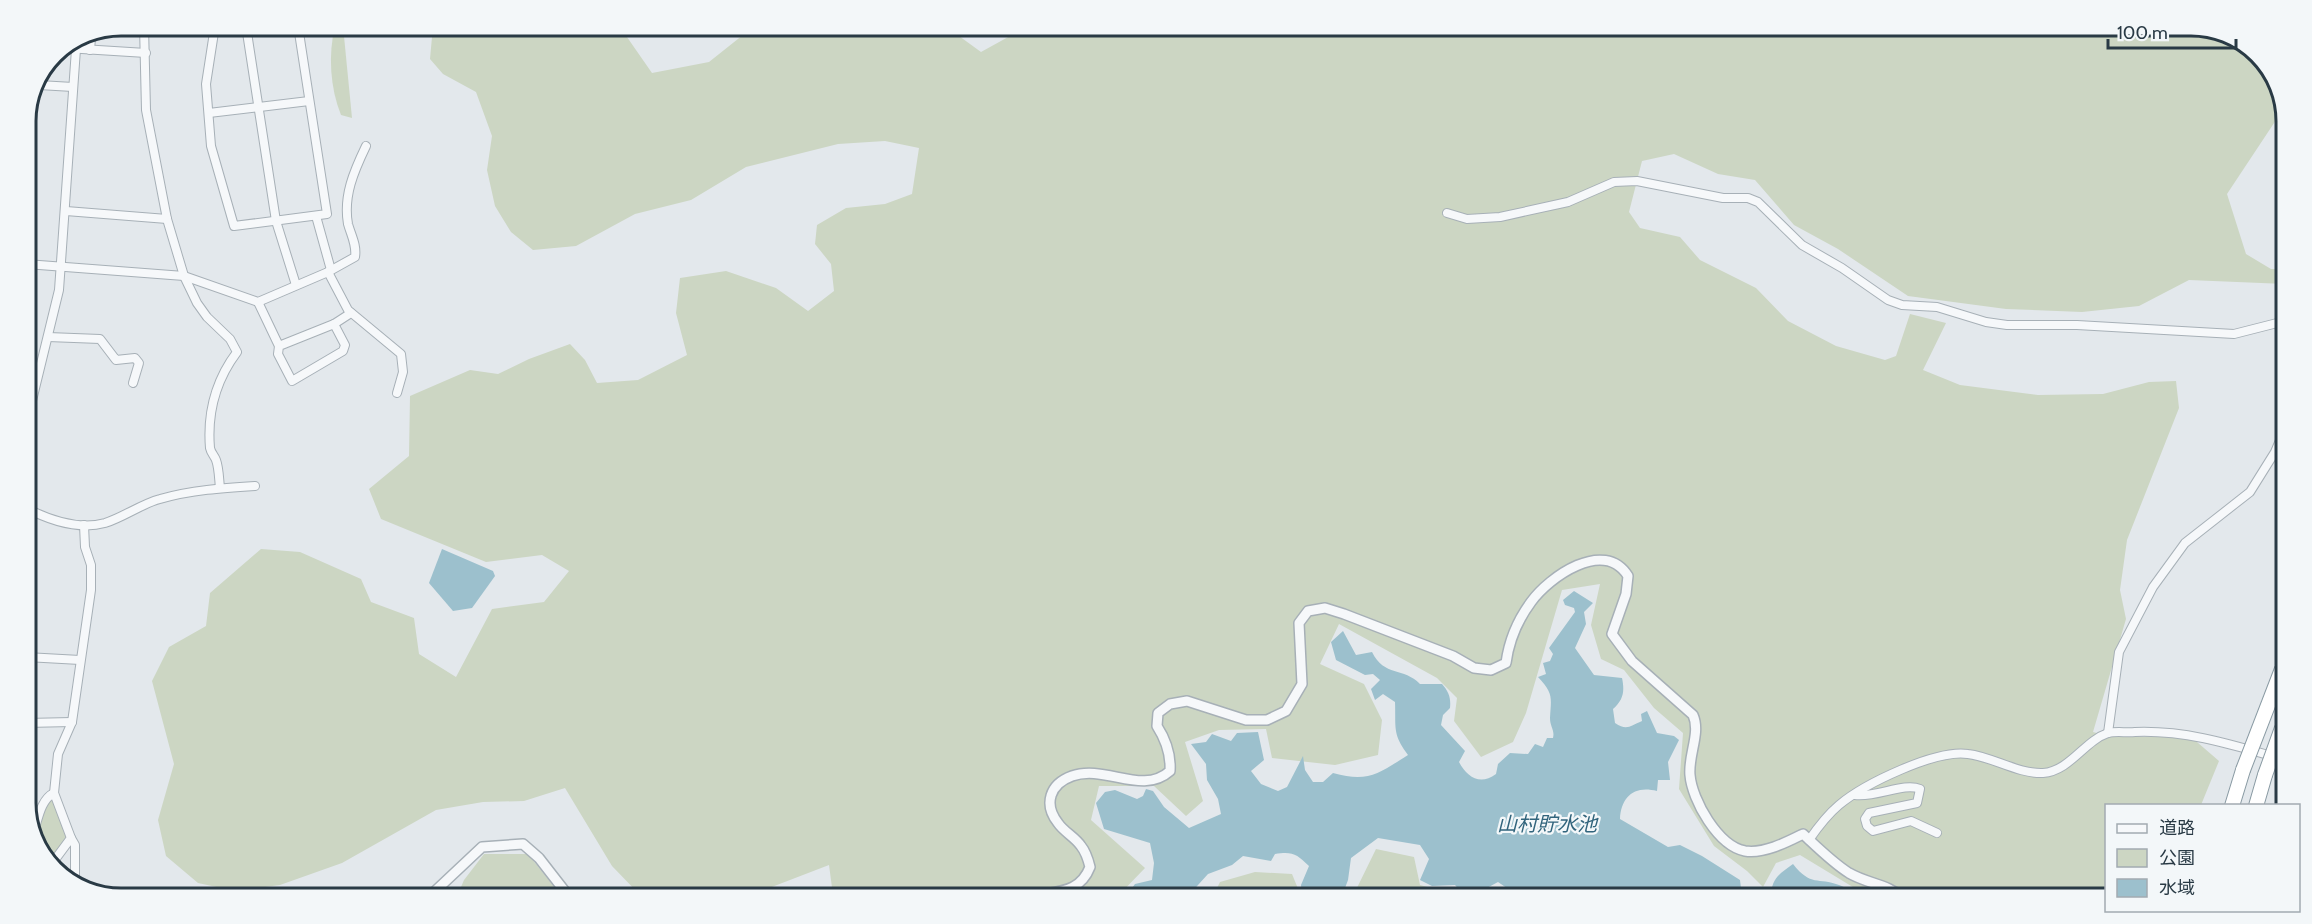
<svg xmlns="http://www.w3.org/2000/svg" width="2312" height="924" viewBox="0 0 2312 924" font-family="Cabin,'Noto Sans JP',sans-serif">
  <rect width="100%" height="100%" fill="#e3e8ec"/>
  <!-- green -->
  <g fill="#ccd6c3">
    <path d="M335,26H343L352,118L341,115C330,88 328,54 335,26Z"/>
    <path d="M433,26L620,27L652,73L709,62L753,27L948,28L981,52L1010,36V28L2222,31L2267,63L2284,108L2227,194L2246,254L2271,269H2285V284L2189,280L2139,306L2082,312L2006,309L1908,296L1838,249L1794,225L1755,180L1718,174L1674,154L1642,161L1629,212L1640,228L1680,237L1700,260L1756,288L1788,321L1836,346L1885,360L1896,356L1910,314L1946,323L1923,370L1960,385L2038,395L2103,394L2149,382L2176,381L2179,408L2127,540L2120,590L2126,619L2093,732L2111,737L2190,736L2219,761L2201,805L2106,806V898H1871L1800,855L1776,863L1763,887L1747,871L1714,846L1679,789L1683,733L1654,708L1624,670L1601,659L1591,625L1600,584L1562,590L1526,713L1513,742L1481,757L1454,721L1457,698L1437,678L1339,624L1320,664L1364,684L1382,720L1378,755L1335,765L1272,758L1266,729L1219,730L1185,742L1203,801L1186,816L1154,786H1099L1091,820L1145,868L1118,896L833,895L829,865L751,895H640L612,866L565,788L524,801L483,802L436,810L342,863L280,885L235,891L198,883L166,856L158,820L174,764L152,681L169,647L206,626L210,593L261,549L300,552L361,579L371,602L414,618L419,654L456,677L492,609L544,602L569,571L542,555L486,562L381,519L369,489L409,456L410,396L470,370L498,374L529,359L570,344L585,360L597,383L638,380L687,355L676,313L680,278L726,271L776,288L808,311L834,291L831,264L815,244L817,225L846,208L885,204L912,194L919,148L885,141L838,144L746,167L691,200L635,214L576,246L533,250L511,232L495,206L487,170L492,136L476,92L443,74L430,59Z"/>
    <path d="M53,796L69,838L49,863L45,861L35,834L48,798Z"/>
    <path d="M1376,849L1414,857L1420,885L1466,897L1353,896Z"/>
    <path d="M484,854H528L560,894H458L464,880Z"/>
    <path d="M1255,872L1292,874L1301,896H1213L1220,882Z"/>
  </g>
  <!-- water -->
  <g fill="#9cc0cd">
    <path d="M442,549L493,571L495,576L472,608L453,611L429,583Z"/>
    <path d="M1574,591L1593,603L1584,612L1586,624L1575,648L1594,675L1622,678C1625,692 1623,700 1613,709L1615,723C1627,731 1630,726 1642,721L1641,714L1647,711L1657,733L1674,736L1679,740L1668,762L1670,780H1658L1657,791C1634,785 1621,797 1620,819L1668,847L1680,845L1702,856L1740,880L1742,897H1520L1498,882L1485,889L1483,897H1466L1455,885L1432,886L1420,880L1429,859L1420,845L1378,838L1351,858L1348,880L1342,896H1302L1301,885L1309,866C1297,854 1292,851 1275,854L1271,861L1243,856L1232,865L1208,874L1188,896H1126L1135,884L1152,880L1154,863L1150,843L1104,829L1096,803L1105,792L1115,790L1137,799L1143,796L1146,789L1153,791L1164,807L1189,828L1221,814L1218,799L1207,780L1206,764L1191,744L1206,742L1212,734L1231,741L1237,733L1258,732L1264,760L1251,771L1261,784L1278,791L1287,787L1303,756L1305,770L1313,782H1323L1333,773C1369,783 1379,773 1408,755C1392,734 1396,727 1395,702L1383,694L1375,700L1371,689L1380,680L1373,674L1365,675L1336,660L1331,642L1343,631L1356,655L1372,652C1384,677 1404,667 1420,684H1442C1449,692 1451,698 1450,708L1443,715L1441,725L1465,751L1459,762C1467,777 1480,786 1496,774L1498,764L1510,753L1528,754L1535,744L1543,747L1547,738H1553C1555,730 1550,727 1550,718C1551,698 1554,694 1538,677L1546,674L1543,663L1550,661L1553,654L1549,648L1575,612L1574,608L1565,605L1563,600Z"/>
    <path d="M1793,864C1811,887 1818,877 1839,885C1846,887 1853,893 1860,898L1771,897C1771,879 1779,874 1793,864Z"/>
  </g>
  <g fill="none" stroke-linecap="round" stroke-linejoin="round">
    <defs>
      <g id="minor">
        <path d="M144,26L146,110L167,219L184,276L197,303L207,317L230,339L237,352C216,380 207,412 210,448C211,453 214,455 216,460C219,468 219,479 220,488"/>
        <path d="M215,26L206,84L211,146L234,226L327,214L298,26"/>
        <path d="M246,26L276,221L296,285"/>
        <path d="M66,48L146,53"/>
        <path d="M90,50L91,38"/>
        <path d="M39,85L73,87"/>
        <path d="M209,113L309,101"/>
        <path d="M66,211L167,219"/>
        <path d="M1447,213L1467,219L1500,217L1568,202L1614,182L1637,181L1723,198H1748L1758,202L1802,245L1842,268L1888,300L1902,305L1937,307L1986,322L2007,325H2077L2234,334L2285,321"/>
        <path d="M316,216L331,270"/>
        <path d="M26,264L184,276L258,302L328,272L355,257C357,245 351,235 348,224C343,196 354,171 366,146"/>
        <path d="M328,272L348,310L401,354L403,372L397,393"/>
        <path d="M258,302L279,346L334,324L345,345L343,351L292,381L278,354L279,346"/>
        <path d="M334,324L351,313"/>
        <path d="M48,337L100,339L116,360L135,358L139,363L133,383"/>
        <path d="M26,425L59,290L76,49"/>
        <path d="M26,508C49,520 79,530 105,523C124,517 141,504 160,499C191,490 223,488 255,486"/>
        <path d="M26,575L30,576L26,627"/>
        <path d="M26,657L80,660"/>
        <path d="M26,723L72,722"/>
        <path d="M2108,733L2119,652L2153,587L2185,543L2250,492L2275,452L2284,431"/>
        <path d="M1855,795C1876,798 1904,782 1920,789L1917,803L1869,813L1865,819L1867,826L1873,831L1911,821L1937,833"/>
        <path d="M34,831C38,819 41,799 54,793"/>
        <path d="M71,838L75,845V883"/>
        <path d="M1809,840C1818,827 1827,815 1839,805C1864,784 1936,749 1968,754C1993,757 2018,774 2043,773C2070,771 2084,741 2108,733C2116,731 2127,733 2135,732C2187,730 2233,745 2282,759"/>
        <path d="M51,865L71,838L54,793L58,754L72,722L91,590V565L85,547L84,525"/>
      </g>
      <g id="tertiary">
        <path d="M432,894L482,847L523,844L539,858L567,894"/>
        <path d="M1035,896C1058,891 1080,893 1090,867C1088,859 1086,852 1081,846C1075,837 1064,832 1058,823C1043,804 1050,784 1072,776C1105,764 1142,796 1170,771C1171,754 1166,740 1157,726L1158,713L1170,704L1187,701L1246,720H1267L1286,711L1302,684L1299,623L1308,611L1325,608L1344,614L1453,656L1474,668L1491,670L1506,663C1509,640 1517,621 1531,602C1549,577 1604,538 1628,576L1626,594L1612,634L1632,661L1693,715C1701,733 1688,755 1690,775C1692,800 1718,846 1745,851C1764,854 1787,842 1803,834C1817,847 1833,863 1849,873C1868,884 1888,884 1903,898"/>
      </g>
      <g id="motorway">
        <path d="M2232,806L2243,770"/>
        <path d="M2256,806L2265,775"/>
      </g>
    </defs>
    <!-- minor casing -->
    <use href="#minor" stroke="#a7b0b7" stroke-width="10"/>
    <!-- tertiary casing -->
    <use href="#tertiary" stroke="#a7b0b7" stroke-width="12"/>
    <!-- motorway casing -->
    <use href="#motorway" stroke="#899aa3" stroke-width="16"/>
    <!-- minor -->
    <use href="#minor" stroke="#f6f8fa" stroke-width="8"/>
    <!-- tertiary -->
    <use href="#tertiary" stroke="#f6f8fa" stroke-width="9"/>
    <!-- motorway -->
    <use href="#motorway" stroke="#fff" stroke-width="14"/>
    <defs>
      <g id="motorway-bridge">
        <path d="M2243,770L2282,669"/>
        <path d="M2265,775L2282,728"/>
      </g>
    </defs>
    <!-- motorway-bridge casing -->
    <use href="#motorway-bridge" stroke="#899aa3" stroke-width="16" stroke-linecap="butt"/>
    <!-- motorway-bridge -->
    <use href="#motorway-bridge" stroke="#fff" stroke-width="14"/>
  </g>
  <g text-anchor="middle" stroke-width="4.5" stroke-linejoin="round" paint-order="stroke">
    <!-- water labels -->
    <g font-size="20" font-style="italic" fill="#31647c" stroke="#f3f7f9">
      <text x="1547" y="831">山村貯水池</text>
    </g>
  </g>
  <!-- crop -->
  <path d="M0 0H2312V924H0ZM121 36H2191A85 85 0 0 1 2276 121V803A85 85 0 0 1 2191 888H121A85 85 0 0 1 36 803V121A85 85 0 0 1 121 36Z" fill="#f3f7f9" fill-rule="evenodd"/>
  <path fill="none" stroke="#293a45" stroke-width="3" d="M121 36H2191A85 85 0 0 1 2276 121V803A85 85 0 0 1 2191 888H121A85 85 0 0 1 36 803V121A85 85 0 0 1 121 36Z"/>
  <!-- legend -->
  <rect x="2105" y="804" width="195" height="108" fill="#f3f7f9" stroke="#a2abb1" stroke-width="1.5"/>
  <rect x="2117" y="824" width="30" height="9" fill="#f6f8fa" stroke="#a2abb1" stroke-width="1.5"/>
  <text x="2159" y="834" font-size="18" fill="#293a45">道路</text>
  <rect x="2117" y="849" width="30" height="18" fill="#ccd6c3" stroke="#a2abb1" stroke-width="1.5"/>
  <text x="2159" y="864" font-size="18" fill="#293a45">公園</text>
  <rect x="2117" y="879" width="30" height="18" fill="#9cc0cd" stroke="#a2abb1" stroke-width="1.5"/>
  <text x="2159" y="894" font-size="18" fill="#293a45">水域</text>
  <!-- scale -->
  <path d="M2108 39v9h128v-9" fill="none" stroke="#293a45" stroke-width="3"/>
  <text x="2117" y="39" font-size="18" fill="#293a45" stroke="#f3f7f9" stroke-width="4.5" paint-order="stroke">100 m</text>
</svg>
